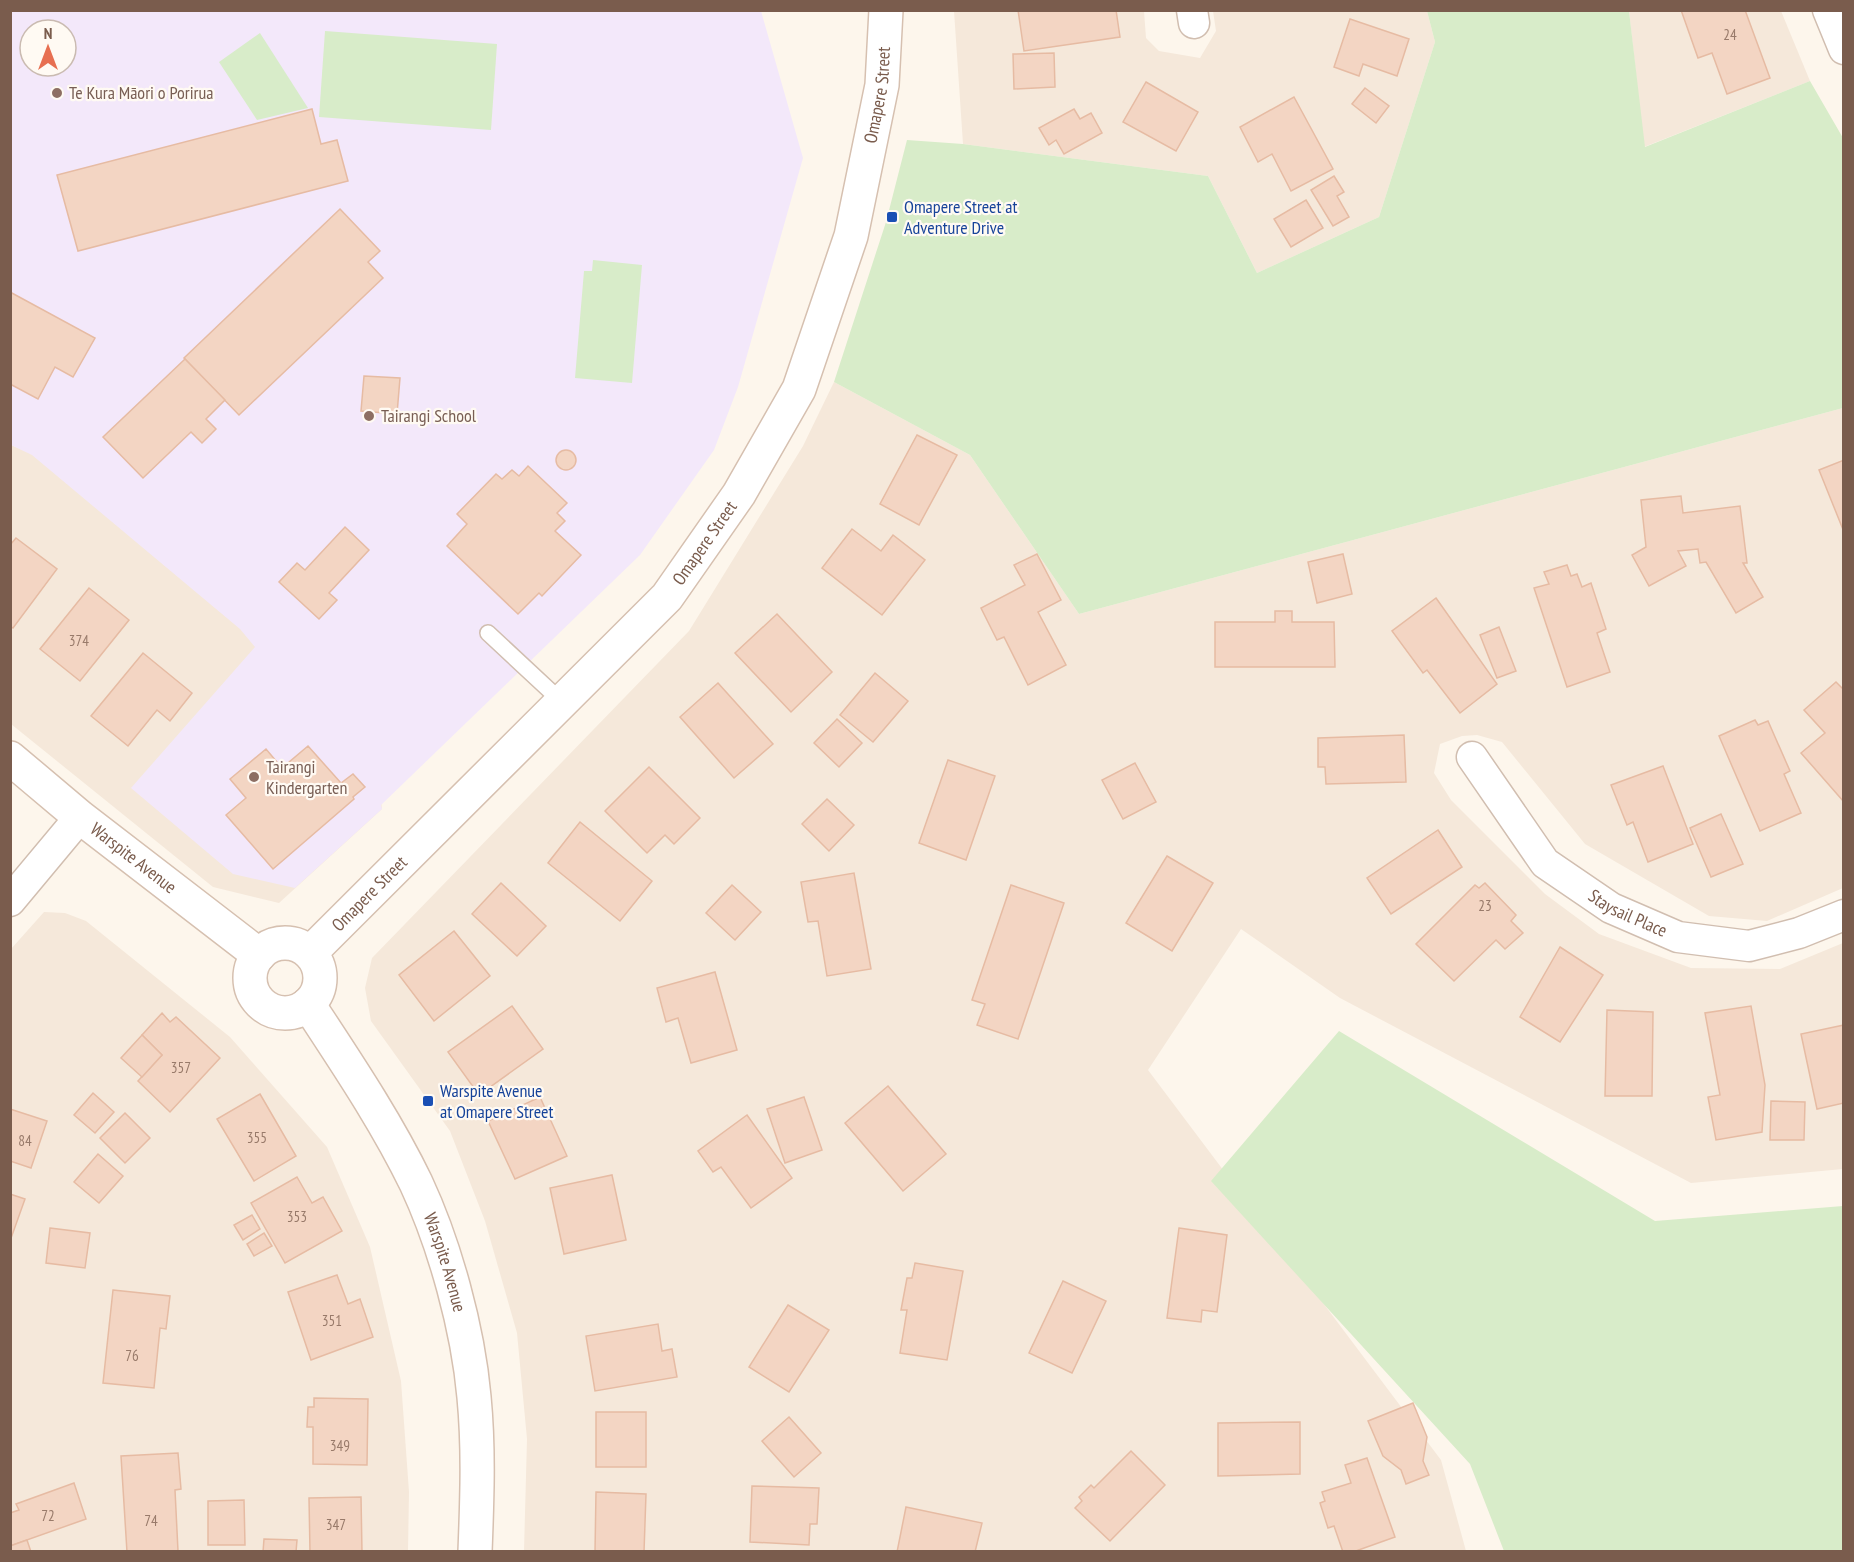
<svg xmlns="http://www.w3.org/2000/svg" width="1854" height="1562" viewBox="0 0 1854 1562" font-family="'PT Sans Narrow',sans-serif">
  <rect width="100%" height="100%" fill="#fdf6ec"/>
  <!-- residential -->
  <g fill="#f5e8da">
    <path d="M954,11H1144L1146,38L1159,51L1200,58L1216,31L1213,11H1427L1435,42L1379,217L1257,273L1208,176L963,144Z"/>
    <path d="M1629,11H1781L1810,81L1644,147Z"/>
    <path d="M834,382L970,455L1079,614L1843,408V888L1767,921L1709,916L1585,844L1502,742L1477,735L1462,736L1440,744L1434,773L1451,800L1545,894L1599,934L1691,968L1780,969L1843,943V1169L1691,1183L1340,998L1241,929L1148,1070L1441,1460L1466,1551H524L527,1439L517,1333L485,1221L450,1131L371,1021L365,988L372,958L689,631L803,446Z"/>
    <path d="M11,445L32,454L241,629L380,792L382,809L279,903L213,887L11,724Z"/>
    <path d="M44,912L65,913L86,921L230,1037L327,1147L370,1247L401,1381L409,1492L408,1551L11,1552V949Z"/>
  </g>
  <!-- education -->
  <path fill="#f3e8fa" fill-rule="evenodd" d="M11,11H761L803,158L738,387L714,450L640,555L381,805L382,809L295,888L233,874L131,788L255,647L240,629L32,455L11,445ZM30,30H66V66H30Z"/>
  <!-- green -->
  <g fill="#d8ecc9">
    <path d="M1427,11H1629L1645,147L1810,81L1843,138V408L1079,614L970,455L834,382L886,222L907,140L963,144L1208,176L1257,273L1379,217L1435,42Z"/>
    <path d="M325,31L497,44L491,130L319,117Z"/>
    <path d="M260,33L308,108L257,120L219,62Z"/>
    <path d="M593,260L642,265L632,383L575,378L584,271H592Z"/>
    <path d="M1339,1031L1655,1221L1843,1206V1551H1504L1470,1464L1211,1181Z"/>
  </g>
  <!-- building -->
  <g fill="#f3d5c3" stroke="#e6bba3" stroke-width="1.5">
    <path d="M1018,10H1116L1120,37L1024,51Z"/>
    <path d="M1681,10H1745L1770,78L1727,94L1712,53L1698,58Z"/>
    <path d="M1350,19L1409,39L1397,76L1363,64L1359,76L1334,67Z"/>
    <path d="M1054,53L1055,87L1014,89L1013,54Z"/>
    <path d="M1146,82L1198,112L1176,151L1123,122Z"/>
    <path d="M1365,88L1389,106L1376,123L1352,104Z"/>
    <path d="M1294,97L1333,169L1291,191L1272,154L1258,162L1240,127Z"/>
    <path d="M312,109L321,144L337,140L348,181L78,251L57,175Z"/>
    <path d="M1074,109L1080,119L1091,113L1102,133L1064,154L1056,140L1049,145L1039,128Z"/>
    <path d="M1334,176L1344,192L1337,196L1349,217L1333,226L1311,190Z"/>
    <path d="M1306,200L1323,228L1291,247L1274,219Z"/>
    <path d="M340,209L380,251L368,262L383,278L239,415L184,358Z"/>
    <path d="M10,292L95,338L73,377L55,367L38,399L10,384Z"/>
    <path d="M185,359L225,400L206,419L216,429L202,443L191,432L143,478L103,437Z"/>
    <path d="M364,376L400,378L397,414L361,411Z"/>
    <path d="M917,435L957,455L919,525L880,504Z"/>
    <circle cx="566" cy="460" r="10"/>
    <path d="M1844,460V532L1819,470Z"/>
    <path d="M528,466L567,503L557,513L565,521L555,531L581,555L542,596L539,593L518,614L447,546L467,524L457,514L496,474L502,479L512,470L519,476Z"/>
    <path d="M1681,496L1683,513L1740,506L1747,563H1743L1763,597L1736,613L1706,562L1700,563L1698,549L1678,551L1686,566L1649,586L1632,555L1646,547L1641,500Z"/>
    <path d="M345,527L369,550L329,593L337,600L319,619L279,582L297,563L305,570Z"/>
    <path d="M852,529L881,551L893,535L925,560L882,615L822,568Z"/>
    <path d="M16,538L57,569L13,628L10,626V545Z"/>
    <path d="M1037,554L1061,600L1038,612L1066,665L1028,685L1004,637L997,640L981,608L1025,585L1014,565Z"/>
    <path d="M1343,554L1352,594L1317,603L1308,562Z"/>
    <path d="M1567,565L1571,576L1577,574L1582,587L1591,583L1606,629L1597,633L1610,672L1567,687L1534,588L1549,584L1544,572Z"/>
    <path d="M89,588L129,620L80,681L40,649Z"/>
    <path d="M1436,598L1497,684L1460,713L1427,670L1423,673L1392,631Z"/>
    <path d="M1275,611H1292V622H1334L1335,667H1215V622H1275Z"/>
    <path d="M777,614L832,672L791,712L735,653Z"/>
    <path d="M1499,627L1516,671L1497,678L1480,635Z"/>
    <path d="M143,653L192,693L170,721L157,710L128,746L91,716Z"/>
    <path d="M875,673L908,701L873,742L840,715Z"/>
    <path d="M1836,682L1844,690V802L1801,753L1825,733L1804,710Z"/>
    <path d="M718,683L773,744L734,778L680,717Z"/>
    <path d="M837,719L862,743L839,767L814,743Z"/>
    <path d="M1755,720L1758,725L1768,721L1790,771L1784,774L1801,813L1760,831L1719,736Z"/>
    <path d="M1404,735L1406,782L1326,784L1325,767H1318V738Z"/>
    <path d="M308,746L341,783L353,774L365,787L353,797L354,799L273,869L226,815L246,798L230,779L266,749L282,768Z"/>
    <path d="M948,760L995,776L966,860L919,843Z"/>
    <path d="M1135,763L1156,802L1123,819L1102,780Z"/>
    <path d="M1663,766L1693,844L1648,862L1633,822L1627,825L1611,785Z"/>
    <path d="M649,767L700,818L674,844L665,835L647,853L605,811Z"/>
    <path d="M827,799L854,825L829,851L802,824Z"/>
    <path d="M1721,814L1743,864L1711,877L1690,828Z"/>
    <path d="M580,822L652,881L620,921L548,863Z"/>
    <path d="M1438,830L1462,867L1391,914L1367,878Z"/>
    <path d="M1167,856L1213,883L1172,951L1126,923Z"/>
    <path d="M854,873L871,969L827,976L818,921L808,922L801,882Z"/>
    <path d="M501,883L546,926L517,956L472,914Z"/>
    <path d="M1485,883L1516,915L1511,921L1523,933L1505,949L1496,940L1454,981L1416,944L1475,885L1479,888Z"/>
    <path d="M732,885L761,912L735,940L706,913Z"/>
    <path d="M1011,885L1064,903L1018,1039L977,1025L985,1004L972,1000Z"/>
    <path d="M454,931L490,976L434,1021L399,975Z"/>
    <path d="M1560,947L1603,975L1560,1042L1520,1017Z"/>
    <path d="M715,972L737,1050L691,1063L678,1018L666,1022L657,988Z"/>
    <path d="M512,1006L543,1049L479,1095L448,1052Z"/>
    <path d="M1751,1006L1765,1085L1762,1132L1716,1140L1708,1097L1720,1095L1705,1013Z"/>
    <path d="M1607,1010L1653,1012L1652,1096H1605Z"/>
    <path d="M162,1013L170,1022L176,1017L220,1058L170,1112L138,1081L162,1055L142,1035Z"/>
    <path d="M1844,1025V1103L1817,1109L1801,1034Z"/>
    <path d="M142,1035L162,1055L142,1077L121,1058Z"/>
    <path d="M888,1086L946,1154L903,1191L845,1123Z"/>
    <path d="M93,1093L114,1112L95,1133L74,1115Z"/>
    <path d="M260,1094L296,1156L254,1181L217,1119Z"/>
    <path d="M540,1097L567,1156L515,1179L488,1121Z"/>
    <path d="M804,1097L822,1150L785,1163L767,1109Z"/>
    <path d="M1771,1101L1805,1102L1804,1140H1770Z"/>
    <path d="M10,1109L47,1121L31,1168L10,1161Z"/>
    <path d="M125,1113L150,1138L125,1163L100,1138Z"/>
    <path d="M747,1115L792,1178L751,1208L721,1167L713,1172L698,1151Z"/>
    <path d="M98,1154L123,1176L99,1203L74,1182Z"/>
    <path d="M612,1175L626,1240L564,1254L550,1188Z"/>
    <path d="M297,1177L312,1203L323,1197L342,1231L285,1263L251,1203Z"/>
    <path d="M10,1194L25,1199L10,1241Z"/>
    <path d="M252,1215L260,1229L243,1240L234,1225Z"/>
    <path d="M50,1228L90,1233L85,1268L46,1263Z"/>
    <path d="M1179,1228L1227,1235L1217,1312L1202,1310L1201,1322L1167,1318Z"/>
    <path d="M264,1233L272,1246L254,1256L247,1244Z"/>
    <path d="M915,1263L963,1271L947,1360L900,1353L907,1310H901L907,1278H912Z"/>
    <path d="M337,1275L348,1304L360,1299L373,1337L311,1360L288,1292Z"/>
    <path d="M1063,1281L1106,1301L1072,1373L1029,1353Z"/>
    <path d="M113,1290L170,1296L166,1329L160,1328L154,1388L103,1383Z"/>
    <path d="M788,1305L829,1330L789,1392L749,1367Z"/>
    <path d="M658,1324L662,1351L672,1349L677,1377L595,1391L586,1336Z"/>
    <path d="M314,1398L368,1399L367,1465L313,1464V1427H307L308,1407H314Z"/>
    <path d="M1413,1403L1427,1437L1423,1461L1429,1475L1406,1484L1401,1470L1383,1456L1368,1421Z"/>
    <rect x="596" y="1412" width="50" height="55"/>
    <path d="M789,1417L821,1453L794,1477L762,1441Z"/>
    <path d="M1300,1422V1474L1218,1476V1423Z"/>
    <path d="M1131,1451L1165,1485L1110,1541L1075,1508L1082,1501L1079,1497L1091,1485L1094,1488Z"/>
    <path d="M178,1453L181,1489L175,1490L178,1551L127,1552L121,1456Z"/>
    <path d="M1367,1458L1395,1537L1353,1552H1343L1334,1526L1328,1528L1320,1503L1325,1501L1322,1492L1351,1483L1345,1465Z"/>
    <path d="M74,1483L86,1519L10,1546V1513L19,1510L16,1504Z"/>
    <path d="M752,1486L819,1488L817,1524H810L809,1545L750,1542Z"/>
    <path d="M596,1492L646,1494L644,1552H595Z"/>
    <path d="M361,1497L362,1552H310L309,1498Z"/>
    <path d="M244,1500L245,1545H208V1501Z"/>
    <path d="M906,1507L982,1523L975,1552H897Z"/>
    <path d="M264,1539L297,1540L296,1552H263Z"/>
    <path d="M27,1540L31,1552H10V1546Z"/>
  </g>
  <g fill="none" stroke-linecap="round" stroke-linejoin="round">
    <defs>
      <path id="service" d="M488,633L561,701"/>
      <g id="minor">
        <path d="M1192,10L1194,23"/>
        <path d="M1828,10L1844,49"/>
        <path id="s1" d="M1472,757L1545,863L1611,908L1678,937L1749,946L1799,933L1844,915"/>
        <path d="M10,901L80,817"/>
      </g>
      <g id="secondary">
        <path id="s2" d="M10,758L80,817L259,955"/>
        <circle cx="285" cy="978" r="35"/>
        <path id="s3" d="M310,953L667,597L739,494L799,389L851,236L882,85L886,10"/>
        <path id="s4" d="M308,1004C346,1062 386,1121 416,1183C445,1245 468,1329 474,1397C479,1449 477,1500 475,1552"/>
      </g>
    </defs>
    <!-- service casing -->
    <use href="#service" stroke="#d1beb0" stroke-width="18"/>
    <!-- minor casing -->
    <use href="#minor" stroke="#d1beb0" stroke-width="33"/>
    <!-- secondary casing -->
    <use href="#secondary" stroke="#d6c0b0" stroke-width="36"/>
    <!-- service -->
    <use href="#service" stroke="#fff" stroke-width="15"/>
    <!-- minor -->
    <use href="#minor" stroke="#fff" stroke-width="30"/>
    <!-- secondary -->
    <use href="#secondary" stroke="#fff" stroke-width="33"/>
  </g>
  <!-- markers -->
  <g fill="#8d6e63" stroke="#fffaf3" stroke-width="2">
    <circle cx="57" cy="93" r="6"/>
    <circle cx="369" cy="416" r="6"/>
    <circle cx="254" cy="777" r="6"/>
  </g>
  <g fill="#1a4fb4" stroke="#fffaf3" stroke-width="2">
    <rect x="886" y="211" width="12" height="12" rx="3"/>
    <rect x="422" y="1095" width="12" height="12" rx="3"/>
  </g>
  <g text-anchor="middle" stroke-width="4.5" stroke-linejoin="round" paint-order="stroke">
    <!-- number labels -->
    <g font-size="15" fill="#987a6a">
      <text x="1730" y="40">24</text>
      <text x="79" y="646">374</text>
      <text x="1485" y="911">23</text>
      <text x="181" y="1073">357</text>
      <text x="257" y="1143">355</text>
      <text x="25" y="1146">84</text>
      <text x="297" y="1222">353</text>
      <text x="332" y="1326">351</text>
      <text x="132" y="1361">76</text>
      <text x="340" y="1451">349</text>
      <text x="48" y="1521">72</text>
      <text x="151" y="1526">74</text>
      <text x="336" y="1530">347</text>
    </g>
    <!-- education labels -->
    <g font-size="18" fill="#785e54" stroke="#fffaf3" text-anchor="start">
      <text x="69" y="99">Te Kura Māori o Porirua</text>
      <text x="381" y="422">Tairangi School</text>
      <text x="266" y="773">Tairangi<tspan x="266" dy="21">Kindergarten</tspan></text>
    </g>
    <!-- street labels -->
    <g font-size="18" fill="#7a5c4d" stroke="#fffaf3">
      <text dy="6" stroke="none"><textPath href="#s3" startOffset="1056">Omapere Street</textPath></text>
      <text dy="6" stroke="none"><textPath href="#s3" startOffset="570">Omapere Street</textPath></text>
      <text dy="6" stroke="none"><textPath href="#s2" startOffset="159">Warspite Avenue</textPath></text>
      <text dy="6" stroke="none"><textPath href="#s3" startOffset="84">Omapere Street</textPath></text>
      <text dy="6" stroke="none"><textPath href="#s1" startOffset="226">Staysail Place</textPath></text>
      <text dy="6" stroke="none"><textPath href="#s4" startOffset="294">Warspite Avenue</textPath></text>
    </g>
    <!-- transit labels -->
    <g font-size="18" fill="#164399" stroke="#fffaf3" text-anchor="start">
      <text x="904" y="213">Omapere Street at<tspan x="904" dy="21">Adventure Drive</tspan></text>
      <text x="440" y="1097">Warspite Avenue<tspan x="440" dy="21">at Omapere Street</tspan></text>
    </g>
  </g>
  <!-- border -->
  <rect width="1854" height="1562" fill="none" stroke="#7a5c4d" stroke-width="24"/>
  <!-- north arrow -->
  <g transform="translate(48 48)"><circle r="28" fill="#fffaf3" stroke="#cabbb1" stroke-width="1.5"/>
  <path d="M0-4.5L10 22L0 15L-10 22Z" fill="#e76f51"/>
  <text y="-9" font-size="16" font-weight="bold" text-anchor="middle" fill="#7a5c4d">N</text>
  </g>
</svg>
